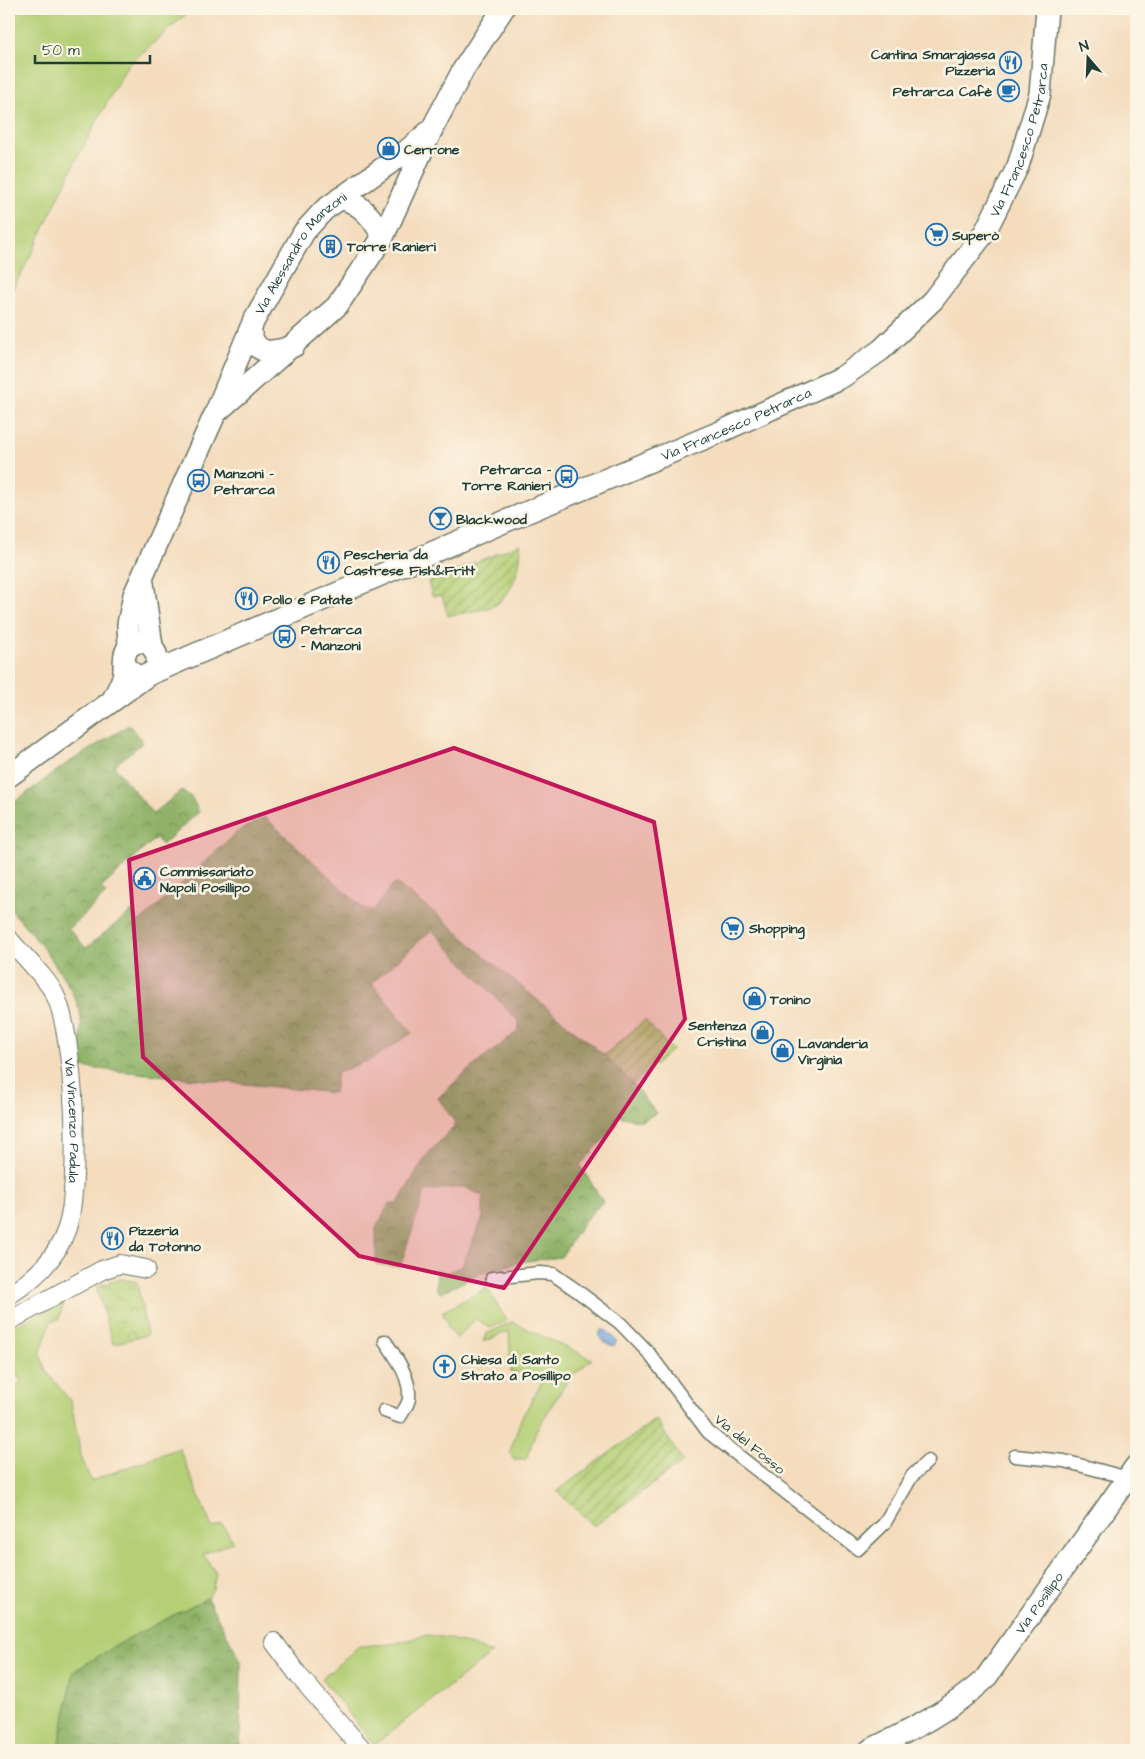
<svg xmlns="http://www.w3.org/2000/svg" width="1145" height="1759" viewBox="0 0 1145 1759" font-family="'Architects Daughter',sans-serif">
  <defs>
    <pattern id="forest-crowns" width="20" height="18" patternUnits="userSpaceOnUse" patternTransform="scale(1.25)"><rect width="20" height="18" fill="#8fb267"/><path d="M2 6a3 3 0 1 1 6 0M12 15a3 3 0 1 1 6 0" fill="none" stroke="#749256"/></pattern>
    <pattern id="park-crowns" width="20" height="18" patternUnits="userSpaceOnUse" patternTransform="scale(1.25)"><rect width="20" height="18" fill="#b4cf76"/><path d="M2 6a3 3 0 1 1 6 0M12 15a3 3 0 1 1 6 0" fill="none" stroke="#92a962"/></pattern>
    <pattern id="garden-furrows" width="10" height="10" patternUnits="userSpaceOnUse" patternTransform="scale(1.25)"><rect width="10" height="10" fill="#b4cf76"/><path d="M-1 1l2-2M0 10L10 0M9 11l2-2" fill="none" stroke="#92a962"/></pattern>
    <pattern id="water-waves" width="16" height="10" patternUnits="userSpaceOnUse" patternTransform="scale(1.25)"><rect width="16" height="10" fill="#70a0d9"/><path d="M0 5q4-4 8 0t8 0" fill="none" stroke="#5b84b1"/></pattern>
  </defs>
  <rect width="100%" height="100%" fill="#fcf5e5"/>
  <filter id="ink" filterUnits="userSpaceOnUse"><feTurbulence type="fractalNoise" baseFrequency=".02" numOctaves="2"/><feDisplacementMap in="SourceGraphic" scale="10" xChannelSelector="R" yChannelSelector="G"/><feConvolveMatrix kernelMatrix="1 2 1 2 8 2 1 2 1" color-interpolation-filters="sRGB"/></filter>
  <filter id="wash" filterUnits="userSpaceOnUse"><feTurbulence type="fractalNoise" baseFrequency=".0096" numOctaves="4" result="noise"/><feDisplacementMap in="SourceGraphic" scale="20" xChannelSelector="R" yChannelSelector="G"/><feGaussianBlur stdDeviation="1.12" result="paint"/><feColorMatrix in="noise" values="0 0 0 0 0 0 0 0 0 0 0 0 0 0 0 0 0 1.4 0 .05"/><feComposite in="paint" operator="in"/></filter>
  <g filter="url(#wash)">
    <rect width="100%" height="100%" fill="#f4dcbd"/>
    <!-- grass -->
    <g fill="#b4cf76" stroke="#6a8655">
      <path d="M9,9H192L127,66L78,156L31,255L9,296Z"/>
      <path d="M487,1288L507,1321L490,1328L476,1319L457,1338L447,1326L448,1324L442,1312Z"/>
      <path d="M64,1302L59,1319L51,1321L40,1354L46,1371L71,1402L81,1456L91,1481L179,1448L212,1528L222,1524L233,1542L203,1554L216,1573L213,1589L207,1598L131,1637L74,1671L60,1741L63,1750H9V1392L21,1382L9,1359V1329Z"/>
      <path d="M512,1322L592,1359L568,1380L537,1429L526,1459H514L510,1452L521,1419L542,1382L532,1373L511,1372L509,1331L483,1342L486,1334Z"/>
      <path d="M427,1635L448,1638L492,1653L374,1745L322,1679L359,1646L393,1644Z"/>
    </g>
    <!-- forest -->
    <g fill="url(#forest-crowns)" stroke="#57784e">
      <path d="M129,725L143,742L114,766L153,814L182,790L192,798L199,812L162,845L156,838L101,888L106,894L69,929L86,948L132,911L140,922L237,832L265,817L364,909L374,910L393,884H397L444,920L476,949L604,1055L633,1084L656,1113L642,1121L617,1116V1125L580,1165L603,1202L586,1219L561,1257L521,1262L482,1273L440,1293L436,1288L437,1270L446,1273L462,1266L483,1217V1196L464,1187L425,1191L400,1267L376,1264V1228L389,1204H397L426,1156L456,1124L438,1098L466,1072L518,1031L519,1022L432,930L372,983L412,1033L372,1059L337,1073L334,1093L78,1067C79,1051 82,1033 81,1017C77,987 30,930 9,908V806L66,764Z"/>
      <path d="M207,1598L241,1661L240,1749L174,1744L172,1750H63L60,1741L74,1671L131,1637Z"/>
    </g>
    <!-- park -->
    <path fill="url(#park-crowns)" stroke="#6a8655" d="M120,1279L137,1282L147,1335L113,1344L96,1287Z"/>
    <!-- garden -->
    <g fill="url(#garden-furrows)" stroke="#6a8655">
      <path d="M520,544C523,562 513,593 497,604C488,610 460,613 448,616L442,596H432L428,582Z"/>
      <path d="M645,1020L672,1050L633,1084L604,1055Z"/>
      <path d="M656,1419L683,1462L594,1526L557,1491Z"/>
    </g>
    <!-- water -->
    <path fill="url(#water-waves)" stroke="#486e86" d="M601,1330H606L617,1341L614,1346L605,1343L599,1335Z"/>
  </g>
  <g filter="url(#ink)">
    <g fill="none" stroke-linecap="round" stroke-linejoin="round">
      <defs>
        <g id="pedestrian">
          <path d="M492,1278L539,1273L553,1274L576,1290L620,1323L648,1352L708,1432L858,1549L884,1524L912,1476L928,1461"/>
          <path d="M384,1411L400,1417C403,1411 408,1405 409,1399C411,1378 396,1357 385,1341"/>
          <path d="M1015,1456L1064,1461L1128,1478"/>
        </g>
        <g id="minor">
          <path id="s1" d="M9,939C21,954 48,979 55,995C75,1034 81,1186 67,1228C57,1258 35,1279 9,1295"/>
          <path d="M9,1321L102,1270L120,1264L146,1269"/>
          <path d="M274,1642L299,1676L363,1750"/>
        </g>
        <g id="tertiary">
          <path d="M340,198C361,203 373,218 383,237"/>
          <path d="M250,330C255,357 272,353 294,346"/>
          <path d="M218,411L337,306L383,237L432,129L463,70L503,9"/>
          <path d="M143,583L152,646"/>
          <path id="s2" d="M129,647L128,624L134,595L215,414L254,320L304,232L324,210L404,153L432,129"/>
          <path id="s3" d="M152,673L506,521L720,432L842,377L881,350L933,300L985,232L1018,166L1040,94L1047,9"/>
          <path d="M113,699C117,691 121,684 123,677C126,666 121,654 130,646C147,633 162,653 156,669L146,676L134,675L124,664"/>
          <path d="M9,776L148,675"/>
          <path id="s4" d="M870,1750C911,1730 951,1710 985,1679L1136,1466"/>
        </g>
      </defs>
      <!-- pedestrian casing -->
      <use href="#pedestrian" stroke="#6a7564" stroke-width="15"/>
      <!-- minor casing -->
      <use href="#minor" stroke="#6a7564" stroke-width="20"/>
      <!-- tertiary casing -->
      <use href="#tertiary" stroke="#6a7564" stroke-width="24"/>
      <!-- pedestrian -->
      <use href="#pedestrian" stroke="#fff" stroke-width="12"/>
      <!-- minor -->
      <use href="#minor" stroke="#fff" stroke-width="18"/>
      <!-- tertiary -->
      <use href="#tertiary" stroke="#fff" stroke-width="21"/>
    </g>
  </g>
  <!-- marked area -->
  <path fill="#c2185b" fill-opacity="0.2" stroke="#c2185b" stroke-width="4" stroke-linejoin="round" d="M454,748L654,822L685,1019L504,1288L359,1256L143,1057L129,860Z"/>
  <!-- icons -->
  <defs>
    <symbol id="restaurant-ring" viewBox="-11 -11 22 22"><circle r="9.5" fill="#fcf5e5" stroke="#1f6fb2" stroke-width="1.5"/><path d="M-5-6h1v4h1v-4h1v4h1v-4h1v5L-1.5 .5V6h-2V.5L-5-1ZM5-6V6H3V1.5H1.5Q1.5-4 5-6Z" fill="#1f6fb2"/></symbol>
    <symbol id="cafe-ring" viewBox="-11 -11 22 22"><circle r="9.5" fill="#fcf5e5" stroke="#1f6fb2" stroke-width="1.5"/><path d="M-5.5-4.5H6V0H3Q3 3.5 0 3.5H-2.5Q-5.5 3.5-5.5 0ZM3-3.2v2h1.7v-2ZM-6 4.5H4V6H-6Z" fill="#1f6fb2"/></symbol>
    <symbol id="shop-ring" viewBox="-11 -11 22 22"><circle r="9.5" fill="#fcf5e5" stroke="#1f6fb2" stroke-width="1.5"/><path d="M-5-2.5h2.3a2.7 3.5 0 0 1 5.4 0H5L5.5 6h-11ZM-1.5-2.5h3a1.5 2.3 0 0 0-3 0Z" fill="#1f6fb2"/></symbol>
    <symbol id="supermarket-ring" viewBox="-11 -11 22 22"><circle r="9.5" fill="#fcf5e5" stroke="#1f6fb2" stroke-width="1.5"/><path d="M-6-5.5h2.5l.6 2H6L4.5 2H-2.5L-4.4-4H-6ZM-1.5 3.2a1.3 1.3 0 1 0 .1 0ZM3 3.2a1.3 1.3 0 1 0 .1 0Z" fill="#1f6fb2"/></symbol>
    <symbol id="building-ring" viewBox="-11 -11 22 22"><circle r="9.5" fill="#fcf5e5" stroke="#1f6fb2" stroke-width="1.5"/><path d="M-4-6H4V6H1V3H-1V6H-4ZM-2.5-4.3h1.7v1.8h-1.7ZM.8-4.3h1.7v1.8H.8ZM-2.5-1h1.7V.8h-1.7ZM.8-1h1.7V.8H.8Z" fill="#1f6fb2"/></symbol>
    <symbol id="bus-ring" viewBox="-11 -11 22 22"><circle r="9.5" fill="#fcf5e5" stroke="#1f6fb2" stroke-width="1.5"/><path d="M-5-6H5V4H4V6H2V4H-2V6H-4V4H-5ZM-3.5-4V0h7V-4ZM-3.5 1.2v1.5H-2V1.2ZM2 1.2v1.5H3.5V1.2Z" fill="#1f6fb2"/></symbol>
    <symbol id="bar-ring" viewBox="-11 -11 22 22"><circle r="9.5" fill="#fcf5e5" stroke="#1f6fb2" stroke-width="1.5"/><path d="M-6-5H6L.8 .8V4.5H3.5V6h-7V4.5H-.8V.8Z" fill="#1f6fb2"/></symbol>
    <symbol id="civic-ring" viewBox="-11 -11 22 22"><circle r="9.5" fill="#fcf5e5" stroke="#1f6fb2" stroke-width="1.5"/><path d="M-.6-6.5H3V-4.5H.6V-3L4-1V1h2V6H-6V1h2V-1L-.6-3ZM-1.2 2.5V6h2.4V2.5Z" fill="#1f6fb2"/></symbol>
    <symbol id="church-ring" viewBox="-11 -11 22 22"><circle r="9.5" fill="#fcf5e5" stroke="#1f6fb2" stroke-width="1.5"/><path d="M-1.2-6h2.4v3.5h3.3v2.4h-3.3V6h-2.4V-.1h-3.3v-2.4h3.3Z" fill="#1f6fb2"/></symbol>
  </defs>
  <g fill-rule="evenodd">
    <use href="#restaurant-ring" x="998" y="50" width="25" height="25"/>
    <use href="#cafe-ring" x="996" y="78" width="25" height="25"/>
    <use href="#shop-ring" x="376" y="136" width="25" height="25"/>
    <use href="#supermarket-ring" x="924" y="222" width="25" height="25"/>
    <use href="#building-ring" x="318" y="234" width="25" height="25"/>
    <use href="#bus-ring" x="554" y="464" width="25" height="25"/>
    <use href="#bus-ring" x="186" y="468" width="25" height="25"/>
    <use href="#bar-ring" x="428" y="506" width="25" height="25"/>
    <use href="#restaurant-ring" x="316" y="550" width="25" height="25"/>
    <use href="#restaurant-ring" x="234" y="586" width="25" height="25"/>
    <use href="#bus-ring" x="272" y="624" width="25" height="25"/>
    <use href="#civic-ring" x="132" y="866" width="25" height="25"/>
    <use href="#supermarket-ring" x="720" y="916" width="25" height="25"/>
    <use href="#shop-ring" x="742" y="986" width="25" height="25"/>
    <use href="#shop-ring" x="750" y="1020" width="25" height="25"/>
    <use href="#shop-ring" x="770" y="1038" width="25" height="25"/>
    <use href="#restaurant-ring" x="100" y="1226" width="25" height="25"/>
    <use href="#church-ring" x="432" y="1354" width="25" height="25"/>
  </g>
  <g text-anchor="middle" stroke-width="5" stroke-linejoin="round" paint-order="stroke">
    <!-- poi labels -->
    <g font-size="14" font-weight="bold" fill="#1f3d34" stroke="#fcf5e5" text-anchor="start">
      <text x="995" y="59" text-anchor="end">Cantina Smargiassa<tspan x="995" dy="16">Pizzeria</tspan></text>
      <text x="992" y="96" text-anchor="end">Petrarca Cafè</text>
      <text x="404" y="154">Cerrone</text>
      <text x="952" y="240">Superò</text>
      <text x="347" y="251">Torre Ranieri</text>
      <text x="551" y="474" text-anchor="end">Petrarca -<tspan x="551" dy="16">Torre Ranieri</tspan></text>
      <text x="214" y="478">Manzoni -<tspan x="214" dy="16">Petrarca</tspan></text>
      <text x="456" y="524">Blackwood</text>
      <text x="344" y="559">Pescheria da<tspan x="344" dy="16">Castrese Fish&amp;Fritt</tspan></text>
      <text x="263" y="604">Pollo e Patate</text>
      <text x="301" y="634">Petrarca<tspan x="301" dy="16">- Manzoni</tspan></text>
      <text x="160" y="876">Commissariato<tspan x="160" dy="16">Napoli Posillipo</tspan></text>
      <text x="749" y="933">Shopping</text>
      <text x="770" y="1004">Tonino</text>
      <text x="746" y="1030" text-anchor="end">Sentenza<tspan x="746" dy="16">Cristina</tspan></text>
      <text x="798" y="1048">Lavanderia<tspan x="798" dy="16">Virginia</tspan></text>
      <text x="129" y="1235">Pizzeria<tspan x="129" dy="16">da Totonno</tspan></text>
      <text x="461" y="1364">Chiesa di Santo<tspan x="461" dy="16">Strato a Posillipo</tspan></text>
    </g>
    <!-- street labels -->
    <g font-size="14" fill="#1f3d34" stroke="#fcf5e5">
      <text dy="5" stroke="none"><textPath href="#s3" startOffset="1055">Via Francesco Petrarca</textPath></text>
      <text dy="5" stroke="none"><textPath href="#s2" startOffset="435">Via Alessandro Manzoni</textPath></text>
      <text dy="5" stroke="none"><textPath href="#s3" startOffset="635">Via Francesco Petrarca</textPath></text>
      <text dy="5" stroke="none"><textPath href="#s1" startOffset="200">Via Vincenzo Padula</textPath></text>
      <text transform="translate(750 1444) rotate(39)" y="5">Via del Fosso</text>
      <text dy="5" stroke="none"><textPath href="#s4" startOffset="229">Via Posillipo</textPath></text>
    </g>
  </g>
  <!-- margin -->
  <rect width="1145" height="1759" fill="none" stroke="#fcf5e5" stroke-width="30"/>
  <!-- north arrow -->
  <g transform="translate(1088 58) rotate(341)" stroke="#fcf5e5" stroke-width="4" paint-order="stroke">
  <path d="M0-4L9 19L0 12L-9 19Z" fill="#1f3d34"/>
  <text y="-8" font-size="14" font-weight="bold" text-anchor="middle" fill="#1f3d34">N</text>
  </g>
  <!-- scale -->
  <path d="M35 55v8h115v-8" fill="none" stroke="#1f3d34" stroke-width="2.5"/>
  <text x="42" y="55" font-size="15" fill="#1f3d34" stroke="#fcf5e5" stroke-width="4" paint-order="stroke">50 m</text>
</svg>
